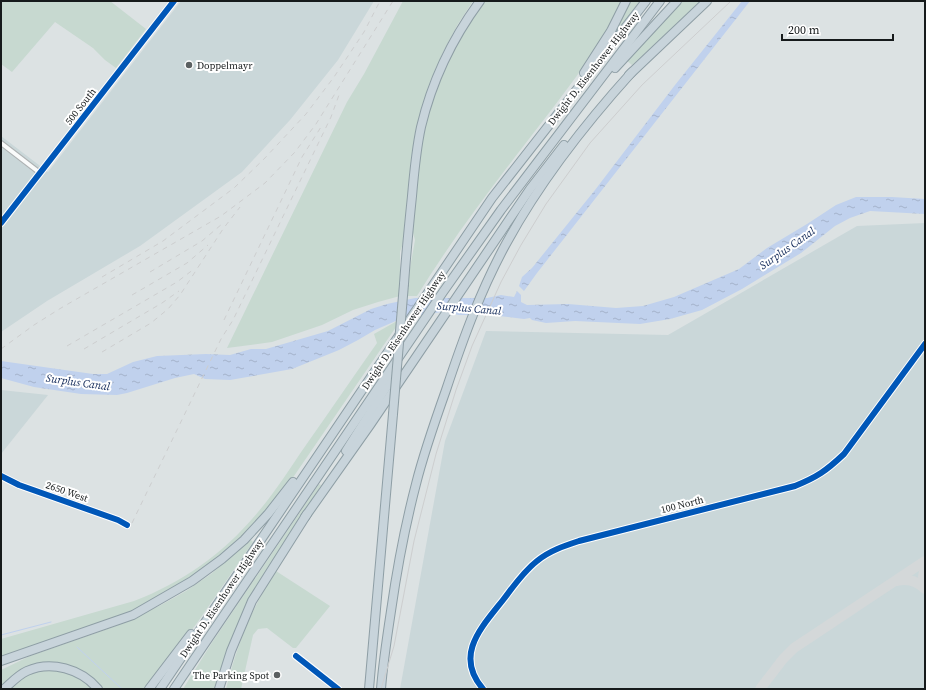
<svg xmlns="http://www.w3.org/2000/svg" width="926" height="690" viewBox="0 0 926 690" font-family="'Source Serif 4',serif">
  <defs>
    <pattern id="water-ripples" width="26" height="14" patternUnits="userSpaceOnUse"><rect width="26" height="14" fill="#c0d1ed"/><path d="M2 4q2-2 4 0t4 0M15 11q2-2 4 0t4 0" fill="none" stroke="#a4b3cb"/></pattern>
  </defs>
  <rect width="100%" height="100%" fill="#dce2e3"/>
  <!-- built -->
  <g fill="#cad7d9">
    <path d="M181,1H374L338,60L290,120L242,172L140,246L47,301L1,332V136L48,172Z"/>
    <path d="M925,223V689H400L445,441L486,331L668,335L857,226Z"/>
    <path d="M1,390L48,395L1,454Z"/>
  </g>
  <!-- grass -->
  <g fill="#c7d9d0">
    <path d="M1,1H110L146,29L116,68L105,60L93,48L55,22L12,72L1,64Z"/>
    <path d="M403,1H473L458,24L443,52L428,88L417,125L411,160L404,240L400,252V296L378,302L353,310L322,325L272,342L227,348L347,102L364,74Z"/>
    <path d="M483,1H624C596,54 559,100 522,148C485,196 449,244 417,296H407L408,279L415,240L412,229L418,160L430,105L453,47Z"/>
    <path d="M631,1H640L612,38L611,37Z"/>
    <path d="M678,1H701L632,65L626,60Z"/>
    <path d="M397,321L396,327L281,495L242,538L194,577L141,607L125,614L1,658V639L134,601C183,582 224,553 258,512C276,491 290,468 306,445C330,411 353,377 377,343L374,334Z"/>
    <path d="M319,484L321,485L301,520L267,571L218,689H183L213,641Z"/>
    <path d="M251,540L253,542L197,623L147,689H103L95,680L41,664L1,689V670L30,656L116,626L161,605L186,591L211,574Z"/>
    <path d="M276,571L330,606L296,648H293L267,628L258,629L253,635L241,689H226C237,645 251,609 276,571Z"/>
    <path d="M42,669L65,670L97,689H7L19,678Z"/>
  </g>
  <!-- water -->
  <g fill="url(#water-ripples)">
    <path d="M742,1H750L537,273L524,291L519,286L522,277L532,268L595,190L675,85Z"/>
    <path d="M856,197H892L925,199V214L870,211L850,218L835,226L801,253L742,289L702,310L670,319L640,324L575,321L546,323L532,320L530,318L524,319L491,315H459L442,312L405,317L375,330L358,340L339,350L292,369L230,380L205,379L194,374L175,378L127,393L117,395L81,394L34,387L1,378V361L93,374H107L133,362L157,356L206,354L230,355L251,349H266L328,331L371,309L387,304L415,298H487L501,295L514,297L517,291L521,295V302L527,305L568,304L616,308L643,306L674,297L739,269L767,248L807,224L836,205Z"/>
  </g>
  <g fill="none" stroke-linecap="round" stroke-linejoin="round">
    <!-- stream -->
    <g stroke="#c0d1ed" stroke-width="1">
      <path d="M1,635L51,622"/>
      <path d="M77,647L122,689"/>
    </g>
    <!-- taxiway -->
    <g stroke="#d4d8d9" stroke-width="10">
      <path d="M925,566L923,577L925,587"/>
      <path d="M897,581C908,578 917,581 925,589"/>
      <path d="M760,689L783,659L794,648L925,561"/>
    </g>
    <defs>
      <g id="minor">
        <path d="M1,143L40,173"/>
        <path d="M1,476L19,485L118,520L127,525"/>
        <path d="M296,656L338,689"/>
        <path d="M483,689C454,655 481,628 503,600C513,587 523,572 537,561C549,551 564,546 579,541L795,486C817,477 826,471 844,454L925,344"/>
      </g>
      <path id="tertiary" d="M1,223L174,1"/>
      <g id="motorway">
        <path d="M615,68L677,1"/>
        <path d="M584,73L611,31L626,1"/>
        <path d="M629,75L707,1"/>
        <path d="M404,284C406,255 409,225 412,196C414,173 416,150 421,127C432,81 452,39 480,1"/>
        <path d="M346,451L397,370"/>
        <path d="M305,517L370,425L530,189L564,145"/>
        <path d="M1,661L133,615L192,581L222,559L244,540L268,514L293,482"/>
        <path d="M4,689C11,683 18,675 27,671C51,660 81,669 98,689"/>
        <path d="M149,689L191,634"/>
        <path d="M160,689L492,198L646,1"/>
        <path d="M174,689L443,292L501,210L660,1"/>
        <path d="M219,689L231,651L252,601L307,514"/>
        <path d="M369,689L393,414"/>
        <path d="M381,689C383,663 387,637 391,611C397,569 405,526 416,484C424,452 435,421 446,390C463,339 481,289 507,242C541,180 585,124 632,72"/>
      </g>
    </defs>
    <!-- minor casing -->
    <use href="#minor" stroke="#aeb2b3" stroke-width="6"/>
    <!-- tertiary casing -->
    <use href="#tertiary" stroke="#aeb2b3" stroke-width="7"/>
    <!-- motorway casing -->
    <use href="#motorway" stroke="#8e9ea5" stroke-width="10"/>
    <!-- minor -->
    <use href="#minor" stroke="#fafbfb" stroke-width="4"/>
    <!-- tertiary -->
    <use href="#tertiary" stroke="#fafbfb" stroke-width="5"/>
    <!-- motorway -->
    <use href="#motorway" stroke="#c8d4db" stroke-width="8"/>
    <!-- tram -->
    <path stroke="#cdcecf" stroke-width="1" d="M381,689L394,646L414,541L436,454L456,390L472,346L501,282L521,245L546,204L590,143L642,85L731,1"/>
    <!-- rail -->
    <g stroke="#cdcecf" stroke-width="1" stroke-dasharray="5 5" stroke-linecap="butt">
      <path d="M150,272L202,241L222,224"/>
      <path d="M102,277L163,241L234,188L264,159L306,114L334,77L364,32L380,1"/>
      <path d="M132,295L187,263L208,245"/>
      <path d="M224,320L302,157L321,127"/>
      <path d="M67,346L177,282L194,269"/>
      <path d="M1,349L34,325L61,308L221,216L265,183L295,152L316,124L393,1"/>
      <path d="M84,349L162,303L179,291"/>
      <path d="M102,352L151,323L168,309L180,295L223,229L240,207"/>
      <path d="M132,523L221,339L233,320L331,117L339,95"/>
    </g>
    <defs>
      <path id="motorway-bridge" d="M393,414L404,284"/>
    </defs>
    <!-- motorway-bridge casing -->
    <use href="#motorway-bridge" stroke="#8e9ea5" stroke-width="10" stroke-linecap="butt"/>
    <!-- motorway-bridge -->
    <use href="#motorway-bridge" stroke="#c8d4db" stroke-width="8"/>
    <defs>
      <g id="cycleway">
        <path d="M1,223L174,1"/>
        <path d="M1,476L19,485L118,520L127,525"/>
        <path d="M296,656L338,689"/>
        <path d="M483,689C454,655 481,628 503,600C513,587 523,572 537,561C549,551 564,546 579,541L795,486C817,477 826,471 844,454L925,344"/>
      </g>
    </defs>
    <!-- cycleway casing -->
    <use href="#cycleway" stroke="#fff" stroke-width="8"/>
    <!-- cycleway -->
    <use href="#cycleway" stroke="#0057b8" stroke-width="6"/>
  </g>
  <!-- markers -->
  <g fill="#5b6061" stroke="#fff" stroke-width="1.5">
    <circle cx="189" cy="65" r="4"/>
    <circle cx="277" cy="675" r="4"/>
  </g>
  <g text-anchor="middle" stroke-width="4" stroke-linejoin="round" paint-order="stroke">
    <!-- poi labels -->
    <g font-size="10" fill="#161a1b" stroke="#fff" text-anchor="start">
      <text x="197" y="69">Doppelmayr</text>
      <text x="269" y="679" text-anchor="end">The Parking Spot</text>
    </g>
    <!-- street labels -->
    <g font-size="10" fill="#161a1b" stroke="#fff">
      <text transform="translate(593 68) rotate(-52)" y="4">Dwight D. Eisenhower Highway</text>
      <text transform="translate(80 106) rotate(-52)" y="4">500 South</text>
      <text transform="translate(403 330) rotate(-56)" y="4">Dwight D. Eisenhower Highway</text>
      <text transform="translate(67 491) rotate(19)" y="4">2650 West</text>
      <text transform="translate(682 504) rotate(-14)" y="4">100 North</text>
      <text transform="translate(221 598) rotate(-56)" y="4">Dwight D. Eisenhower Highway</text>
    </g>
    <!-- water labels -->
    <g font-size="11" font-style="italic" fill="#0e2656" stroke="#fff">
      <text transform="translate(787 248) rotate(-35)" y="4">Surplus Canal</text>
      <text transform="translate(469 308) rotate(5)" y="4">Surplus Canal</text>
      <text transform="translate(78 382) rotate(8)" y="4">Surplus Canal</text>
    </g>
  </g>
  <!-- border -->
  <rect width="926" height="690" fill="none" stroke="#161a1b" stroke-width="4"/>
  <!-- scale -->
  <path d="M782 34v6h111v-6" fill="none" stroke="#161a1b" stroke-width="2"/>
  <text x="788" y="34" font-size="12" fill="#161a1b" stroke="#ffffff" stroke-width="3" paint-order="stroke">200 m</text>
</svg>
